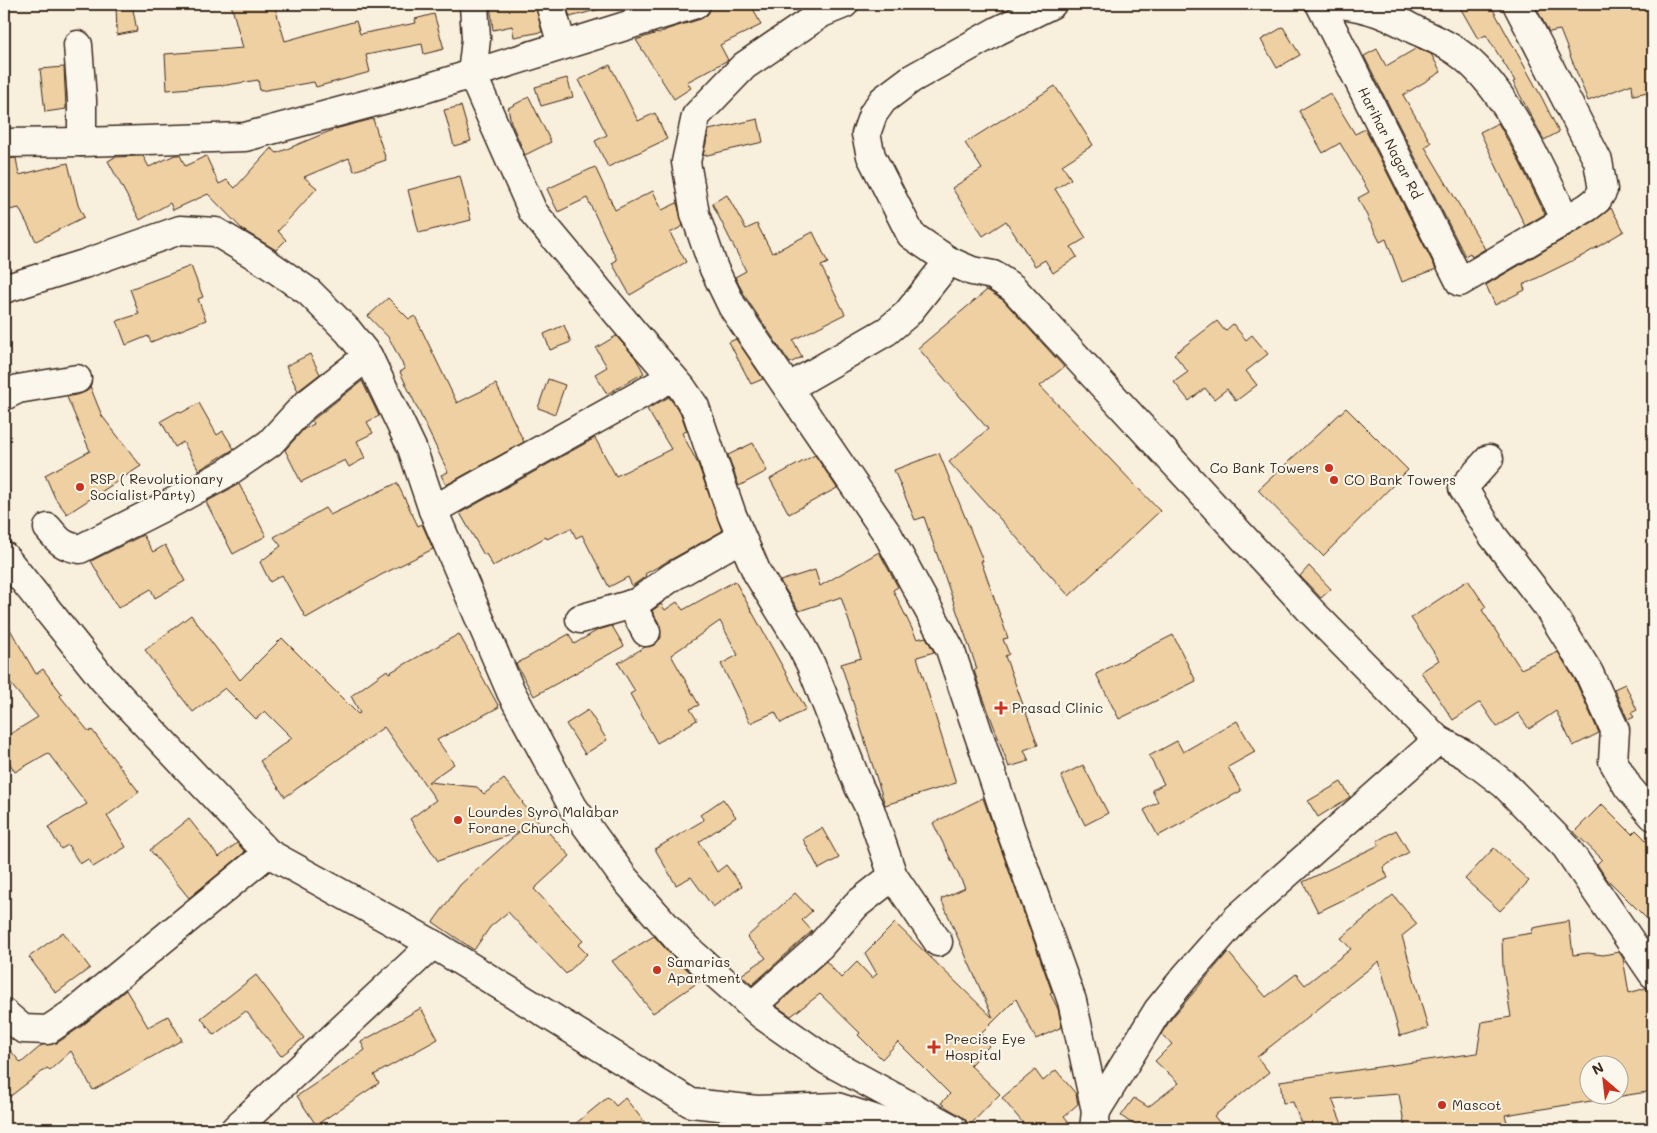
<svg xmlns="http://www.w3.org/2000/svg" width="1657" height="1133" viewBox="0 0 1657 1133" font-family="Mali,sans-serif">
  <rect width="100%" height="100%" fill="#f9efdd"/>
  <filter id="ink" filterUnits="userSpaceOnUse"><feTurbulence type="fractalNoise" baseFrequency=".02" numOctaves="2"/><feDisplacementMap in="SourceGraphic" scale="10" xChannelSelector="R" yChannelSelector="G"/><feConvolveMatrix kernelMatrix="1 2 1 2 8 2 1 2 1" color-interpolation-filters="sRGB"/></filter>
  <g filter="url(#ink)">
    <!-- building -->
    <g fill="#efd0a2" stroke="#3b2a1e" fill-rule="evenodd">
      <path d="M116,4H132L137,31L117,35Z"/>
      <path d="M231,4H274L285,41L356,21L360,34L416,23L415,19L434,14L444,49L424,54L422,44L366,55L370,72L316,87L314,82L260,91L258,80L227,85L167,90L165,54L243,48Z"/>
      <path d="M490,4H535L542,32L514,37L512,26L493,30Z"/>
      <path d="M566,4H600V9L570,17Z"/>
      <path d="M718,4H751L761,25L720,45L728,60L687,82L691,88L674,99L636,40L657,33L658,34L668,29L701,19L708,14L711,7Z"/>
      <path d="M1458,4H1490L1542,98L1559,132L1544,140L1513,82L1515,81L1486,35L1478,39Z"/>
      <path d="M1534,4H1647L1653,20V91L1633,95L1632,84L1588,101L1560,30L1549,32Z"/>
      <path d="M1283,27L1300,55L1277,68L1261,40Z"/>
      <path d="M1417,48L1431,54L1441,72L1403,95L1431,143L1425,147L1485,249L1472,257L1470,253L1465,256L1364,56L1377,49L1386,66Z"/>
      <path d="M610,65L638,121L655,113L667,139L608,167L595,141L607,135L579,80Z"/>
      <path d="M64,67L66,109L45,112L40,69Z"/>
      <path d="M567,78L573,97L541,106L535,87Z"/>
      <path d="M1055,86L1093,145L1062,165L1071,179L1055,189L1086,238L1071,247L1077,257L1053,273L1045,260L1035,266L1006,221L983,236L952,188L982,169L965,143Z"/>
      <path d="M1330,93L1355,134L1365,129L1436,269L1402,282L1386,239L1380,242L1358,198L1369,192L1340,143L1323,153L1299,111Z"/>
      <path d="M529,97L551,142L525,155L511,122L508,108Z"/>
      <path d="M461,106L471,141L454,146L444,110Z"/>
      <path d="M373,119L386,160L354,171L349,158L304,177L317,188L278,231L286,240L276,250L243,230L208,194L173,210L170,203L140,220L108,161L115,157L143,156L149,167L175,155H180L185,166L206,156L219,184L227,180L235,188L271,148L277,153L335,129Z"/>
      <path d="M758,119L763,142L703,156L709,130Z"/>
      <path d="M1498,123L1518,159L1545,214L1525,226L1480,132Z"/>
      <path d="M16,158L19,175L68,163L78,205L84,217L36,241L19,208L9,210L4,187V159Z"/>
      <path d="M595,167L615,210L653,191L662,210L677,203L683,226L670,233L686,262L630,295L612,263L617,260L587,198L558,212L547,189Z"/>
      <path d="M460,176L471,220L419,233L408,190Z"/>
      <path d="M727,195L746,229L757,224L772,253L813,232L828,263L821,266L845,314L793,340L802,357L790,363L746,298L735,277L746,271L712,203Z"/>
      <path d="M1611,208L1624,231L1584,255L1523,285L1525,290L1495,305L1486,285L1596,220Z"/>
      <path d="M191,266L203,297L198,299L206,320L151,342L148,336L126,345L117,321L139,314L130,289Z"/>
      <path d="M987,290L1003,300L1064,367L1040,386L1160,511L1069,596L949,462L988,429L918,348Z"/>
      <path d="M388,298L409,319L415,316L457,403L496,384L524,442L446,485L441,475L448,472L400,372L405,369L389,338L368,316Z"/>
      <path d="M1217,321L1225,331L1233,324L1246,340L1252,335L1268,354L1246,371L1257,385L1236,401L1227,389L1214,399L1205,388L1189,401L1174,382L1188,372L1174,354Z"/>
      <path d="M564,325L571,342L550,350L544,334Z"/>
      <path d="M616,336L635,357L644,373L607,394L595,374L607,367L596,348Z"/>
      <path d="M736,339L763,379L751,384L729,342Z"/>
      <path d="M310,354L320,374L298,391L286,366Z"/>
      <path d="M548,379L565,385L555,414L538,408Z"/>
      <path d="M362,381L379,416L367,422L373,433L357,441L365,458L349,467L345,460L301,482L285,450L304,429L314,424L312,420L315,418Z"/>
      <path d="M90,386L102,416L141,466L67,514L55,498L45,475L90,451L67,397L80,394L87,391Z"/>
      <path d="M669,397L681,414L687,431L682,433L698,464L722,531L645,574L646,576L632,586L628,577L609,587L582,535L576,538L571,528L547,539L546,537L493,566L486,554L484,555L460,513L595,438L616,476L671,449L647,409Z"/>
      <path d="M199,403L217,435L223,431L234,449L199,470L183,442L175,447L161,421L179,411L181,413Z"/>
      <path d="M1346,408L1408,470L1323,556L1258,490Z"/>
      <path d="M753,443L767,471L739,486L728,455Z"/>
      <path d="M939,453L983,561H981L1008,638L1003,639L1009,654L1005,656L1038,745L1024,750L1029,761L1009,767L979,686L974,670L977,669L924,517L915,520L894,470Z"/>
      <path d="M815,455L837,488L789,514L770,479Z"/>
      <path d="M397,483L418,526L422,524L433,549L381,575L306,618L282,575L270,582L260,562L281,546L274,537L325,508L330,515Z"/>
      <path d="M239,484L266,536L233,554L206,502Z"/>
      <path d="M143,535L153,552L165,545L185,581L155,598L151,589L118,608L91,561Z"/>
      <path d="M879,552L898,587L893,590L917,639L926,637L934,652L917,657L956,783L885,805L841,664L861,658L841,597L799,611L780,581L815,570L820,586Z"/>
      <path d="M1309,566L1331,589L1321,598L1300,576Z"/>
      <path d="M1468,580L1486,607L1482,610L1521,669L1558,652L1575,680L1599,733L1573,746L1556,711L1529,729L1518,713L1497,727L1480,702L1453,720L1421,672L1439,660L1411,618Z"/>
      <path d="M735,581L806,709L781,723L775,712L750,723L721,664L738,655L720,621L671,655L699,705L690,709L697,720L657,743L630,694L635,691L618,663L645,647L654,645L661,638L660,625L652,611L661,604L665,610L677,602L683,610Z"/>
      <path d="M191,615L240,680L282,638L358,714L360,713L351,696L387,670L389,673L459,634L499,707L437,740L454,764L428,782L477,787L484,794L504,779L523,802L522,803L570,856L534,889L583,941L578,945L587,954L566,974L508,912L490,927L474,950L433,922L460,885L520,831L438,861L410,819L436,800L384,727L285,797L260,761L292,738L265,711L256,719L225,688L193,712L145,650Z"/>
      <path d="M4,619L36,674L43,669L62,694L60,696L89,732L92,730L139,792L107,816L126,847L93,867L88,859L80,864L68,845L61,849L48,827L87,804L48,753L15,772L4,754V738L38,717L4,676Z"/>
      <path d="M612,626L624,646L534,696L516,664L569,634L574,644L598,630Z"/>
      <path d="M1173,635L1196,681L1119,719L1096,674Z"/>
      <path d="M1625,684L1637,710L1631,713L1634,717L1628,720L1614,689Z"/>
      <path d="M588,710L607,740L585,754L566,724Z"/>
      <path d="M1237,721L1255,752L1228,767L1241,791L1158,836L1144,810L1158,802L1152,790L1164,784L1149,756L1177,741L1183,752Z"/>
      <path d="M1083,765L1108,813L1085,825L1061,776Z"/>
      <path d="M1341,782L1350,797L1318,817L1308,801Z"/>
      <path d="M983,798L1052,992L1050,993L1058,1009L1062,1027L1036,1039L1016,999L981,1034L991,1044L970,1065L1000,1094L968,1127L966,1120L961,1116L946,1107L941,1103L950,1094L898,1042L882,1059L858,1035L860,1033L820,994L791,1016L776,1006L826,961L841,978L857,962L872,978L877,974L865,953L895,923L993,1018L941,899L965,888L933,823Z"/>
      <path d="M723,799L736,817L699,842L717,872L726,865L742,886L713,907L691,877L676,885L655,849L704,820L700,815Z"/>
      <path d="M1602,804L1632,834L1636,830L1653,847V925L1606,878L1597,864L1602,859L1574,832Z"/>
      <path d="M189,819L219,857L237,843L245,852L189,898L150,850Z"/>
      <path d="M822,828L839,858L819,869L803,839Z"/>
      <path d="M1396,830L1409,852L1383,867L1388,878L1318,912L1303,882L1379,845L1377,841Z"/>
      <path d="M1494,848L1529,881L1500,911L1465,879Z"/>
      <path d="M795,893L812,911L802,920L812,931L752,985L741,975L766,958L747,937Z"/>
      <path d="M1393,895L1417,924L1402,936L1428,1028L1400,1036L1379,961L1257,1057L1269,1072L1214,1116L1225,1129H1140L1121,1116L1134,1098L1148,1107L1179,1083L1155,1061L1172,1044L1161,1034L1171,1019L1228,952L1266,997L1296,974L1305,985L1351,949L1341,938Z"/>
      <path d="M1569,921L1573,955L1588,953L1603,955L1619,952L1623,958L1629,993L1646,988L1650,989L1653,1000V1091L1505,1115L1509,1129H1405L1399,1094L1332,1099L1344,1129H1303L1293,1102L1283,1103L1280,1081L1477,1053L1482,1022L1511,1017L1503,968L1502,938L1532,933L1533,928ZM1590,1066H1620V1096H1590Z"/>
      <path d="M63,932L90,968L56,993L29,957Z"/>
      <path d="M654,936L672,956L700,981L653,1013L612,961Z"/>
      <path d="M256,975L304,1038L281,1056L246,1011L214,1035L201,1018Z"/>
      <path d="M126,990L148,1027L168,1016L182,1040L93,1090L71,1051L50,1070L47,1068L4,1101V1043L21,1063L42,1045L57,1043L82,1026Z"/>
      <path d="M421,1008L438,1039L374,1075L379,1083L316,1125L297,1096L365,1050L361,1042Z"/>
      <path d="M1035,1070L1043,1081L1056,1070L1076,1094L1078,1104L1064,1116L1068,1121L1058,1129H1028L1002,1098Z"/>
      <path d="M608,1097L616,1106L625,1098L650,1129H569Z"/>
    </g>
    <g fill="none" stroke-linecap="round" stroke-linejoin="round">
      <defs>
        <g id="minor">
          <path d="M474,4L476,39L472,74L533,212L634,333L682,388L695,407L732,515L757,573L798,640L811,665L859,787L870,809L893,876L856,905L820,946L752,1006"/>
          <path d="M550,4L562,45"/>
          <path d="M844,4L822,13L744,66L696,116L686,162L695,214L714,269L732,306L888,535L950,649L1011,831L1072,1001L1096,1111L1094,1129"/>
          <path d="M1320,4L1460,282L1588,207L1597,200L1603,190L1598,161L1517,4"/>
          <path d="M1340,4C1369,7 1390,16 1415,30C1429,36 1444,43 1456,51C1507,86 1538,166 1566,220"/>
          <path d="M78,45L82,100V142"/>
          <path d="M4,143L82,142L245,137L427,88L696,4"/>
          <path d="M949,261L972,271L993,275L1013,288L1310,610L1438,740L1466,755L1504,784L1566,847L1653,974"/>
          <path d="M788,388L887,331L907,314L949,261L911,235L871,156L866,134L873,114L883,100L911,79L997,31L1052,4"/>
          <path d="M4,396L18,389L77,379"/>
          <path d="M1489,459L1463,488L1493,536L1547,606L1589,673L1615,730L1613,761L1628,787L1653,816"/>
          <path d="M433,510L672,377"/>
          <path d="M48,528C59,541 62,546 80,549L175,501L228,472L270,443L304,406L368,356"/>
          <path d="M631,604L646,632"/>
          <path d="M580,619L636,603L672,577L741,538"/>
          <path d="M893,876L938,942"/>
          <path d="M4,1013L23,1029L48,1030L73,1013L268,853"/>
          <path d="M1096,1111L1158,1010L1185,977L1237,918L1438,740"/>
          <path d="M235,1129L433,944"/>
        </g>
        <g id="major">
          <path d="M4,289L84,264L180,230L216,232L261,259L309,292L348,331L368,356L412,448L433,510L511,692L573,807L624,878L682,944L762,1015L828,1061L953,1129"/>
          <path d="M4,556L103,679L268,853L433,944L691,1103L757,1110L837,1107L905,1129"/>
        </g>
      </defs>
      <!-- minor casing -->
      <use href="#minor" stroke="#3b2a1e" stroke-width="31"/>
      <!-- major casing -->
      <use href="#major" stroke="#3b2a1e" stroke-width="31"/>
      <!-- minor -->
      <use href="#minor" stroke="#fbf7ec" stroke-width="28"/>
      <!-- major -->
      <use href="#major" stroke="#fbf7ec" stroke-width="28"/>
    </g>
  </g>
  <!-- markers -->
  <g fill="#c8321e" stroke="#fbf7ec" stroke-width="2">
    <circle cx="1329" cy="468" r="5"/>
    <circle cx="1334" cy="480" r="5"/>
    <circle cx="80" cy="487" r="5"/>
    <path d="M998.5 700.5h5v5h5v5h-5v5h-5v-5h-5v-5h5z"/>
    <circle cx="458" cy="820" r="5"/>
    <circle cx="657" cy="970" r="5"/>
    <path d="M931.5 1039.5h5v5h5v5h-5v5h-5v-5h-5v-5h5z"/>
    <circle cx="1442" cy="1105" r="5"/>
  </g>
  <g text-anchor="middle" stroke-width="4" stroke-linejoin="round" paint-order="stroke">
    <!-- street labels -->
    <g font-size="14" fill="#3b2a1e" stroke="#fbf7ec">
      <text transform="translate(1390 143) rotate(63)" y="5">Harihar Nagar Rd</text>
    </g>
    <!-- poi labels -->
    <g font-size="14" fill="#3b2a1e" stroke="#fbf7ec" text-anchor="start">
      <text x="1319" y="473" text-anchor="end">Co Bank Towers</text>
      <text x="90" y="484">RSP ( Revolutionary<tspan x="90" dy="16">Socialist Party)</tspan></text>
      <text x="1344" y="485">CO Bank Towers</text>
      <text x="1012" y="713">Prasad Clinic</text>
      <text x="468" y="817">Lourdes Syro Malabar<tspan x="468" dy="16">Forane Church</tspan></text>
      <text x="667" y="967">Samarias<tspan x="667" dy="16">Apartment</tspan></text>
      <text x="945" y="1044">Precise Eye<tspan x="945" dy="16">Hospital</tspan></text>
      <text x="1452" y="1110">Mascot</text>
    </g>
  </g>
  <!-- margin -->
  <rect width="1657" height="1133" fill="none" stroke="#fbf7ec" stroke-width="20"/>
  <rect x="10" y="10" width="1637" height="1113" fill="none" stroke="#3b2a1e" stroke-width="2" filter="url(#ink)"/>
  <!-- north arrow -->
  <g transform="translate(1604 1080) rotate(332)"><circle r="24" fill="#fbf7ec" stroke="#aea59a"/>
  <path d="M0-4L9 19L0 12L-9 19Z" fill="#c8321e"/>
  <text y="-8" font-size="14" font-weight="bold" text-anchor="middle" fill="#3b2a1e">N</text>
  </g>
</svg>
